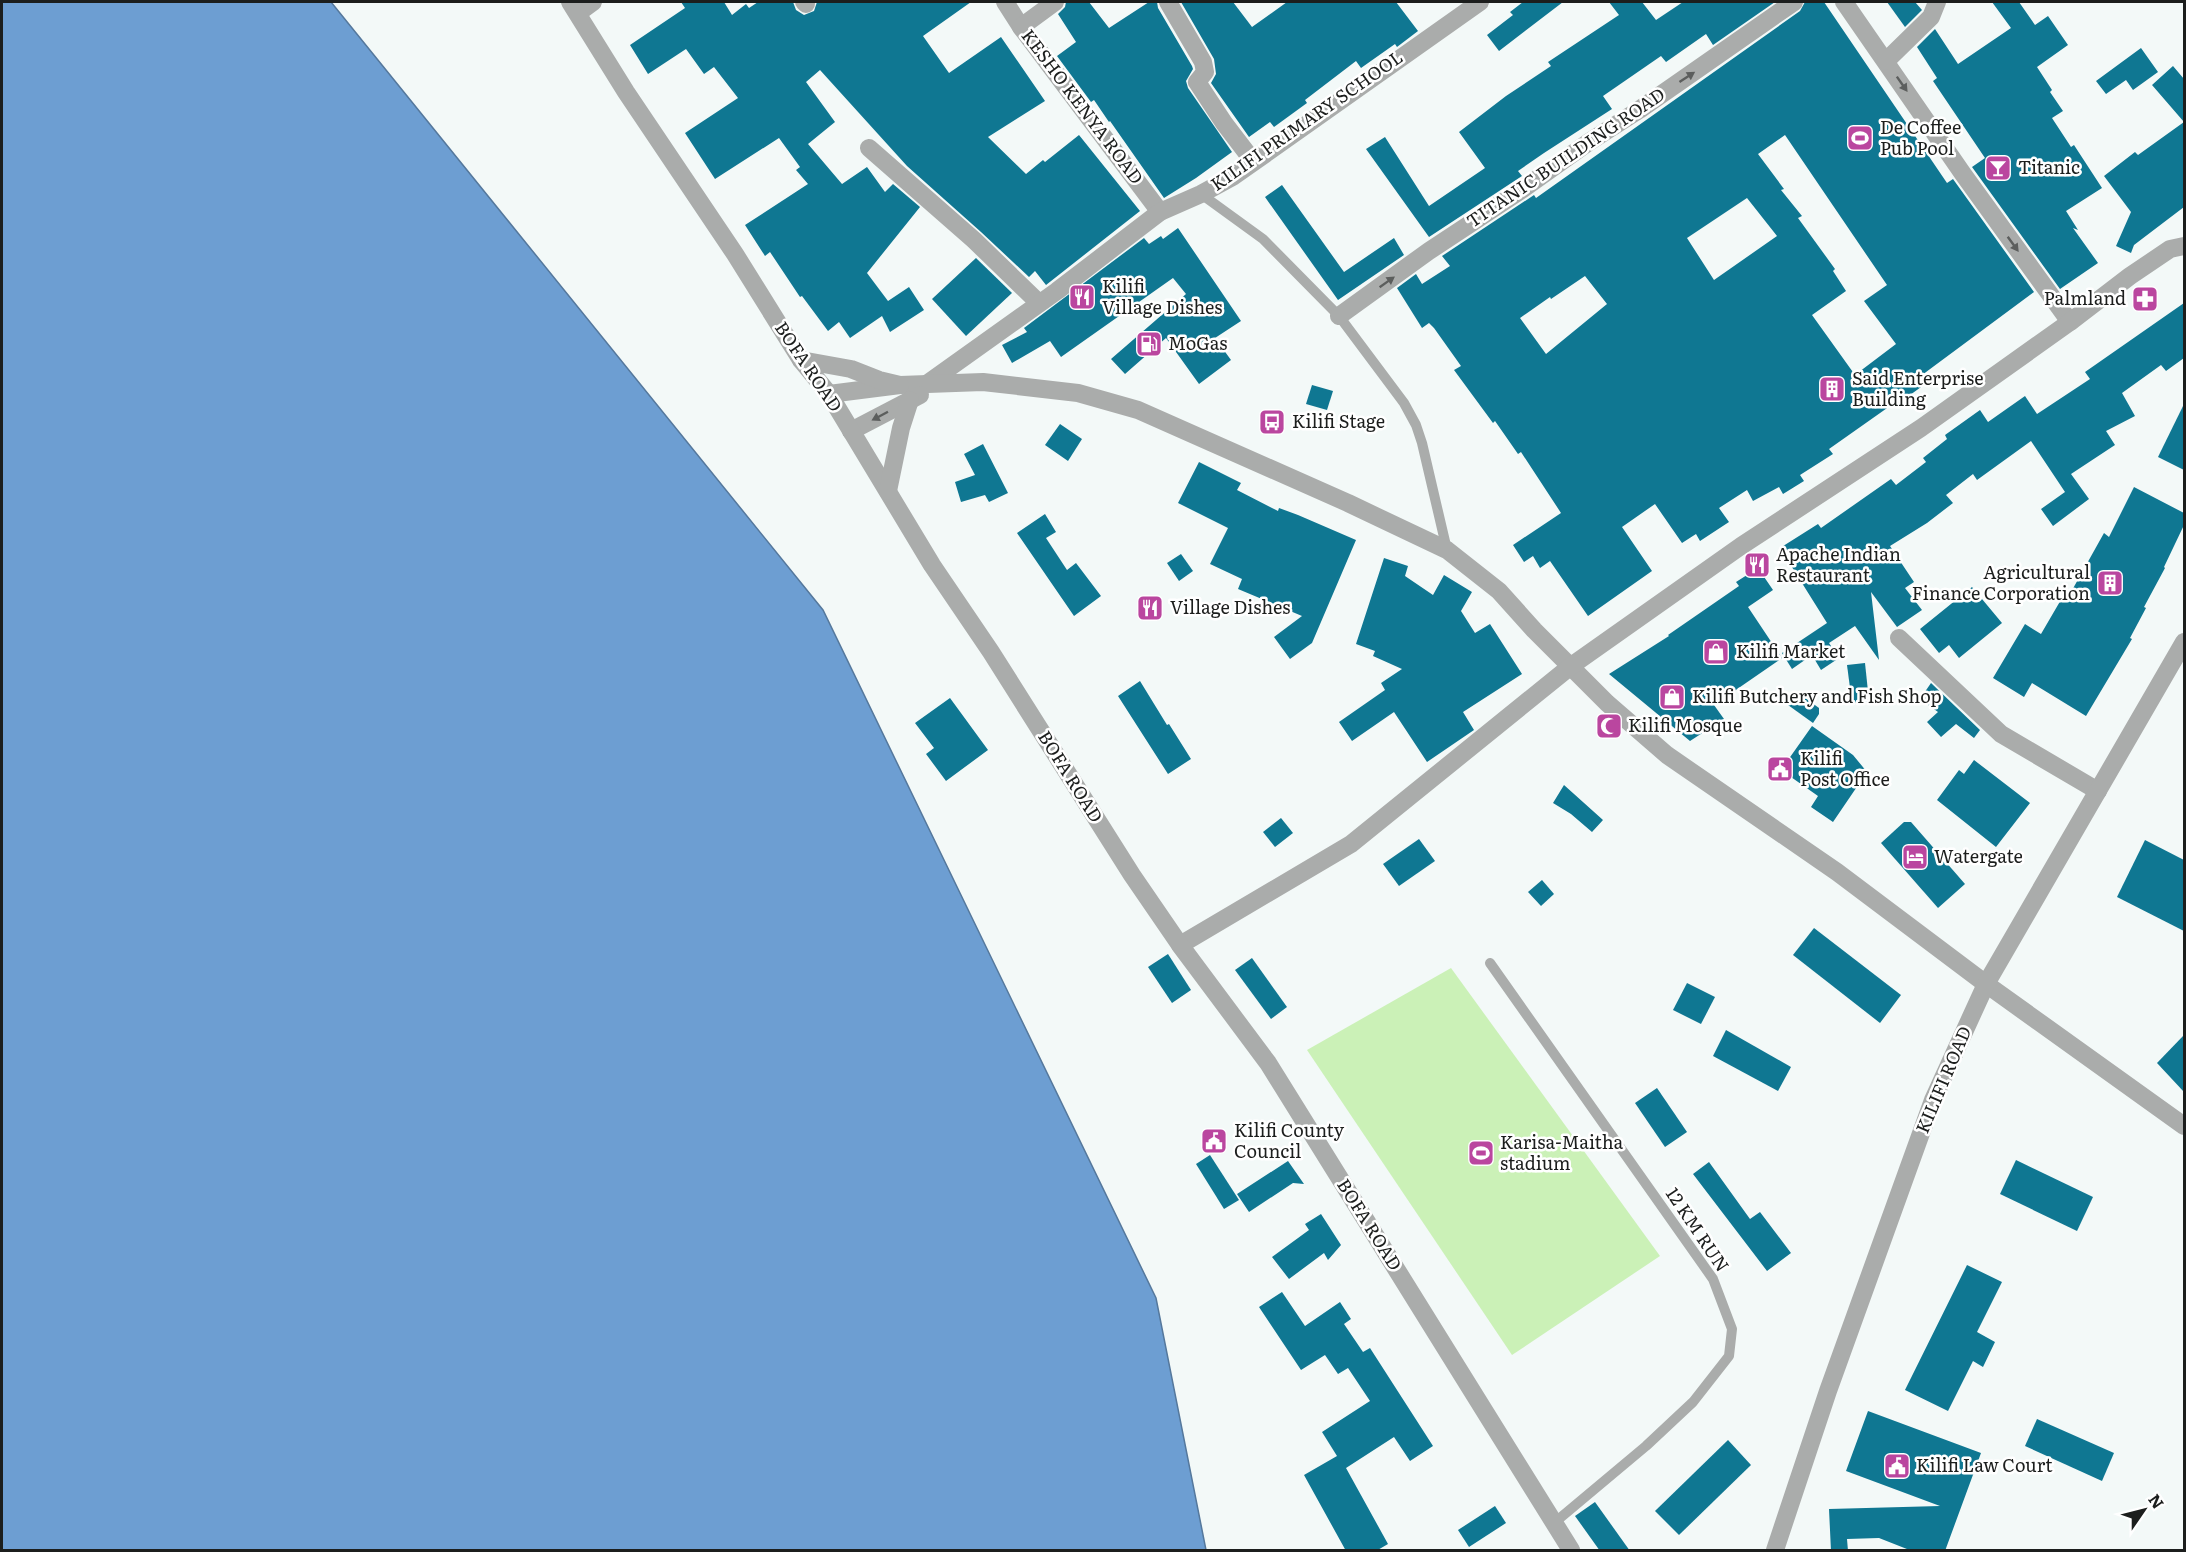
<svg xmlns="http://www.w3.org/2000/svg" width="2186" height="1552" viewBox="0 0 2186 1552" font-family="Literata,serif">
  <rect width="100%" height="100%" fill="#f3f9f8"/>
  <!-- green -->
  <path fill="#cbf1b7" d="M1451,968L1660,1256L1512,1355L1307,1050Z"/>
  <!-- water -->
  <path fill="#6d9ed2" stroke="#55789c" stroke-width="1.5" d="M2,2H331L823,610L1156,1298L1206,1550H2Z"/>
  <!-- building -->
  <g fill="#0f7792" fill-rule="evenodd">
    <path d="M681,2H724L732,15L746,4L749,8L758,2H793L796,10L804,15L814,11L817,2H971L923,36L949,73L1001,37L1045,101L988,137L1026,174L1043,160L1045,162L1079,135L1140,211L1046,285L1035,271L1029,277L981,232L907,166L820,70L806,82L835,122L808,144L842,184L867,167L885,192L893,184L920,207L867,273L888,301L909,287L924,310L890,332L882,316L850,338L839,322L828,331L802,296L800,297L770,252L765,256L745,225L808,184L796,170L800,167L779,138L715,179L685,133L738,98L714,67L704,74L686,49L648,74L630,45L685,8Z"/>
    <path d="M1066,2H1089L1109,28L1149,2H1157L1158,8L1192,66L1193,69L1186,81L1188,88L1232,152L1196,178L1164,198L1110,121L1109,122L1094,100L1091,102L1057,56L1076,42L1058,14L1065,7Z"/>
    <path d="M1181,2H1233L1252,27L1287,2H1396L1418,31L1397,47L1395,44L1361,68L1356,61L1305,100L1307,103L1274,127L1270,122L1249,137L1211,83L1216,74L1214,59Z"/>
    <path d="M1523,2H1563L1499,51L1487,35L1513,15L1510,12Z"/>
    <path d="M1609,2H1642L1656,20L1683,2H1775L1713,45L1706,34L1666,62L1661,56L1603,96L1612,109L1544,153L1518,171L1522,176L1429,237L1366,149L1385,137L1429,206L1485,168L1459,132L1506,96L1551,66L1548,62L1619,15Z"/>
    <path d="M1805,2H1824L1947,183L1953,179L2034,292L1922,375L1928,382L1892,408L1890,406L1829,449L1833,454L1800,475L1804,481L1783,494L1779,487L1753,501L1747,490L1719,508L1729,522L1700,541L1696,534L1682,543L1655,504L1622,527L1652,571L1588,616L1550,561L1540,568L1533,556L1524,562L1513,545L1561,513L1521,452L1518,454L1495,421L1493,423L1454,370L1461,366L1434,328L1429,323L1422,328L1397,288L1416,274L1422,284L1450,266L1442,256L1534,195L1536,198L1800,11ZM1785,135L1887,285L1864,301L1896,344L1855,375L1812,315L1846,291L1833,271L1835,269L1798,218L1802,216L1781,190L1784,189L1758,154ZM1747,198L1777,236L1714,280L1687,238ZM1585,276L1607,304L1546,354L1520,318L1550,297L1551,299Z"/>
    <path d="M1887,2H1915L1922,10L1905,27Z"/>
    <path d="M1992,2H2019L2035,25L2048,16L2068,45L2037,67L2052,90L2050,92L2063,111L2052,118L2071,147L2074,145L2102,188L2066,211L2078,230L2073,228L2098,263L2060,289L1972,167L1985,158L1933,81L1937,78L1917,47L1935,29L1958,64L2011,28Z"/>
    <path d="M2141,48L2158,72L2133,90L2126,80L2106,94L2096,81Z"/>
    <path d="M2173,66L2184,79V207L2134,245L2131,253L2116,246L2131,212L2104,176L2135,152L2138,155L2184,122L2152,85Z"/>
    <path d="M1282,185L1344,272L1394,238L1404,255L1338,300L1265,197Z"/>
    <path d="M1178,228L1241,321L1215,338L1231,360L1199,384L1166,338L1125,374L1111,359L1186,294L1173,278L1061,357L1050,341L1012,363L1002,345L1027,332L1024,328L1144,238L1149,244L1161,236L1163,239Z"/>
    <path d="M976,258L1012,293L966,336L932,299Z"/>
    <path d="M2184,303V358L2166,371L2161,365L2122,393L2135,416L2106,431L2115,445L2071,474L2089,499L2053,526L2041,509L2065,492L2031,441L1977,480L1973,474L1946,495L1953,503L1927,523L1890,546L1914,582L1905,588L1922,610L1897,627L1871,592L1879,660L1855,626L1829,643L1839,658L1821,670L1812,655L1792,669L1782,653L1827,623L1780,548L1818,524L1821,528L1891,479L1896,485L1926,462L1923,458L1947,439L1945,435L1980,410L1988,422L2025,396L2037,414L2090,379L2085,372Z"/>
    <path d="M1312,385L1333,391L1327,410L1306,404Z"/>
    <path d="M2184,404V470L2158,457Z"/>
    <path d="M1060,424L1082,439L1068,461L1045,445Z"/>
    <path d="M983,444L1008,493L989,502L985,495L961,502L955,482L975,475L964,454Z"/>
    <path d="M1199,462L1241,483L1237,490L1278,511L1279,508L1298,515L1356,540L1312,643L1290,659L1274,637L1302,616L1238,589L1242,579L1210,564L1228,528L1178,503Z"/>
    <path d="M2134,487L2184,513V525L2164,567L2165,568L2144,607L2146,608L2130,638L2132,639L2086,716L2032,683L2024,697L1993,678L2025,624L2041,634L2062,598L2066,601L2104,533L2109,537Z"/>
    <path d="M1045,514L1056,532L1046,538L1067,570L1076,563L1101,596L1074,616L1017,533Z"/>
    <path d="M1181,554L1193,571L1179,581L1167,563Z"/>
    <path d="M1384,558L1408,566L1405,576L1433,595L1444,575L1472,592L1461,611L1475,633L1490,624L1522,674L1463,712L1474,730L1427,762L1394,712L1352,741L1339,722L1385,690L1381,683L1402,669L1373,656L1375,651L1356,644Z"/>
    <path d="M1758,568L1773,590L1748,607L1782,658L1714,705L1724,719L1690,741L1609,674L1669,636L1668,635L1739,586L1736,582Z"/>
    <path d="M1972,587L2002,623L1959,658L1949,645L1939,653L1920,629Z"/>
    <path d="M1865,663L1869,701L1852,703L1847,665Z"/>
    <path d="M1140,681L1167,725L1169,724L1191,759L1168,774L1118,696Z"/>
    <path d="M1931,683L1980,730L1974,738L1956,724L1941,737L1927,722L1938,712L1920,699Z"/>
    <path d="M1795,695H1801L1819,708V714L1813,723L1788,705Z"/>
    <path d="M950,698L988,750L946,781L926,754L934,748L915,723Z"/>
    <path d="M1812,726L1853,755L1867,772L1833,822L1811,807L1818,796L1781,770Z"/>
    <path d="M1974,760L2030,803L1996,847L1937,800L1959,770L1964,774Z"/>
    <path d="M1564,785L1603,820L1592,832L1571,814L1553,803Z"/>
    <path d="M1281,818L1293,833L1275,847L1263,832Z"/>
    <path d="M1904,822H1911L1965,884L1938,908L1881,843Z"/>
    <path d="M1419,839L1435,861L1399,886L1383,864Z"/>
    <path d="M2145,840L2184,860V931L2117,897Z"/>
    <path d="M1542,880L1554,894L1541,906L1528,892Z"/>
    <path d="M1814,928L1901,995L1880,1023L1793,955Z"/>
    <path d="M1168,954L1191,990L1172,1003L1148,967Z"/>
    <path d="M1252,958L1287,1007L1271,1019L1235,970Z"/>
    <path d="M1687,983L1715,997L1701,1024L1673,1010Z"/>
    <path d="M1726,1030L1791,1067L1778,1091L1713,1056Z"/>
    <path d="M2184,1035V1092L2157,1063Z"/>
    <path d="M1657,1088L1687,1132L1665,1147L1635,1103Z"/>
    <path d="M1210,1155L1239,1200L1224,1209L1196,1164Z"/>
    <path d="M2016,1160L2093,1197L2077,1231L2000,1194Z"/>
    <path d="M1288,1161L1304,1184L1293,1183L1249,1212L1237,1194Z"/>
    <path d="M1709,1162L1750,1219L1760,1212L1791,1253L1767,1271L1693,1174Z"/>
    <path d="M1321,1214L1341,1245L1328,1260L1324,1253L1289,1279L1272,1257L1309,1230L1305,1224Z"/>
    <path d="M1967,1265L2002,1282L1977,1332L1995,1342L1983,1367L1973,1361L1948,1411L1905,1390Z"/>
    <path d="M1282,1292L1305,1326L1340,1302L1351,1319L1344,1324L1363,1352L1370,1348L1433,1446L1410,1461L1394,1437L1346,1468L1388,1544L1376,1551H1346L1304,1475L1337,1456L1322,1432L1370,1401L1348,1368L1338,1374L1325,1355L1301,1370L1259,1307Z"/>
    <path d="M1868,1411L1981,1453L1945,1551H1912L1879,1538L1847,1539L1848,1551H1831L1829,1509L1940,1506L1846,1471Z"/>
    <path d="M2037,1419L2114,1453L2102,1481L2025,1446Z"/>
    <path d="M1728,1440L1751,1465L1679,1535L1655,1511Z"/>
    <path d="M1595,1502L1630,1551H1600L1575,1516Z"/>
    <path d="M1495,1506L1506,1523L1469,1547L1458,1530Z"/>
  </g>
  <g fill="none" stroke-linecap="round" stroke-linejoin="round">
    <!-- service -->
    <g stroke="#aaacab" stroke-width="10">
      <path d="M1201,194L1263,239L1339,316L1404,403L1416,425L1422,443L1447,550"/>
      <path d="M1490,963L1713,1279L1732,1329L1729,1356L1693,1402L1646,1446L1554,1523"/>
    </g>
    <!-- minor -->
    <g stroke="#aaacab" stroke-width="18">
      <path d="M804,2L806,4"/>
      <path d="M1005,2L1021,27L1160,212"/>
      <path d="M1168,2L1203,62L1205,72L1197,82L1224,123L1253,161"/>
      <path d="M1844,2L1963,174L2070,322"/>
      <path d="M578,13L593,2"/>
      <path d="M1021,27L1055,2"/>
      <path d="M1886,61L1931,17L1937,2"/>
      <path d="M869,148L974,240L1039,303"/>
      <path d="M1339,316L1429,251L1523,189L1589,142L1639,110L1794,2"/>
      <path d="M928,383L1057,291L1160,212L1201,194L1234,176L1480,2"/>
      <path d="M829,394L900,385L983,382L1078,393L1138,410L1348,503L1447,550L1499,591L1534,630L1607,703L1667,755L1837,872L1986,984L2184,1126"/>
      <path d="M851,431L920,395"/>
      <path d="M1899,638L2001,734L2098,791"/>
      <path d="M1180,945L1351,844L1571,666L1741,546L1921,428L2070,322L2130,276L2170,249L2184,246"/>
    </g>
    <!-- tertiary -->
    <g stroke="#aaacab" stroke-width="18">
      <path d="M570,2L626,92L735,254L801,360L829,394L932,565L991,652L1132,875L1180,945L1268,1063L1571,1550"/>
      <path d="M801,360L851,369L879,380L900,385"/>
      <path d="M888,491L901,428L910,400"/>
      <path d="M1775,1550L1828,1391L1933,1100L1986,984L2184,642"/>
    </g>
  </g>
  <!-- one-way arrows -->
  <defs><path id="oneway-solid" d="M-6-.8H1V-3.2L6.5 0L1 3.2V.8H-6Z" transform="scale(1.5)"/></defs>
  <g fill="#5c5e5d">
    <use href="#oneway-solid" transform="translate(1687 77) rotate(-33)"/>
    <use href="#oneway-solid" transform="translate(1902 84) rotate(55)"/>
    <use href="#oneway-solid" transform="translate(2013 244) rotate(54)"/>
    <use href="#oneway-solid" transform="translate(1387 282) rotate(-35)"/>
    <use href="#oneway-solid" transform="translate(880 416) rotate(152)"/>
  </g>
  <!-- icons -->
  <defs>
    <symbol id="stadium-square" viewBox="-11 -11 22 22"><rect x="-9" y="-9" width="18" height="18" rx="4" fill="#ba469f" stroke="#fff"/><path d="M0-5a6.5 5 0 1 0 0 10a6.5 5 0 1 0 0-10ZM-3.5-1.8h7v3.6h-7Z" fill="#fff"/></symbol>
    <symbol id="bar-square" viewBox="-11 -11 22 22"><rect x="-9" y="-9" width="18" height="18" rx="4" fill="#ba469f" stroke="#fff"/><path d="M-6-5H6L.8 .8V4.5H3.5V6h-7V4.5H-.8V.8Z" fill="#fff"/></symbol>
    <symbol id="restaurant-square" viewBox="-11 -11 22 22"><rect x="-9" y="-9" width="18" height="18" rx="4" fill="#ba469f" stroke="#fff"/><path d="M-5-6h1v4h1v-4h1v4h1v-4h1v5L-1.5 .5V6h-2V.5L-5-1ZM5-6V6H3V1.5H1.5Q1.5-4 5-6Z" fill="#fff"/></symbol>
    <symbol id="pharmacy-square" viewBox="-11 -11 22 22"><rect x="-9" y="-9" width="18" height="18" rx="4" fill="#ba469f" stroke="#fff"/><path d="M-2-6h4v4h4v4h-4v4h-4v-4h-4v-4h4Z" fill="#fff"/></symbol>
    <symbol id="fuel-square" viewBox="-11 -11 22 22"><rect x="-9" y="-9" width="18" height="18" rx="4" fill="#ba469f" stroke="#fff"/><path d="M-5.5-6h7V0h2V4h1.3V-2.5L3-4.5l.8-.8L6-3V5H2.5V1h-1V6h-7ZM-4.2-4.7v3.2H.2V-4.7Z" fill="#fff"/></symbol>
    <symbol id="building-square" viewBox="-11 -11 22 22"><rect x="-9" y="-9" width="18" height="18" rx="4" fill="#ba469f" stroke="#fff"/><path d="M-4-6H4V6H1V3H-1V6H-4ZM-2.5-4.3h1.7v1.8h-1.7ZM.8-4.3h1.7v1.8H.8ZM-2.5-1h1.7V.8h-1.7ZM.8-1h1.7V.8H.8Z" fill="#fff"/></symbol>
    <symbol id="bus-square" viewBox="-11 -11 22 22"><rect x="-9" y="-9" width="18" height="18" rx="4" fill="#ba469f" stroke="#fff"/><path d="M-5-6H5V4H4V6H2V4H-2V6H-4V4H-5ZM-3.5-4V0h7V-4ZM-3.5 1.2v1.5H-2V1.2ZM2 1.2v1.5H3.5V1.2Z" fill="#fff"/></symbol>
    <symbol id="shop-square" viewBox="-11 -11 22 22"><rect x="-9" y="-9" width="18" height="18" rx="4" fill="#ba469f" stroke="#fff"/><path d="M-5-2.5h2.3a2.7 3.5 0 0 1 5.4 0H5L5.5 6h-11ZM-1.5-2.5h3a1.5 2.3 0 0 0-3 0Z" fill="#fff"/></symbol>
    <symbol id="mosque-square" viewBox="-11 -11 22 22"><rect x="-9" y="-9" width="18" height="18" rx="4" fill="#ba469f" stroke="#fff"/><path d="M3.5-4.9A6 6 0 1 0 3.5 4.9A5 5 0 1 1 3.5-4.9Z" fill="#fff"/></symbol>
    <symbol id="civic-square" viewBox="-11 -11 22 22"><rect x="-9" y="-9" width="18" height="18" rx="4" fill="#ba469f" stroke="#fff"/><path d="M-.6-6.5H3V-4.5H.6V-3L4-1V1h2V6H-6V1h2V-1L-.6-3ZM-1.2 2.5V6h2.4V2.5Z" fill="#fff"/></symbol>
    <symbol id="hotel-square" viewBox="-11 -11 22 22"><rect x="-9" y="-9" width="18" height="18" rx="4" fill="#ba469f" stroke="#fff"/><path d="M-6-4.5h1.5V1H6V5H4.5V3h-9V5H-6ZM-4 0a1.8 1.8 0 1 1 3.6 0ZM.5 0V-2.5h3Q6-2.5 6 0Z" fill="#fff"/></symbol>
  </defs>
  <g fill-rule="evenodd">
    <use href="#stadium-square" x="1845" y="123" width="30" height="30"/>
    <use href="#bar-square" x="1983" y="153" width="30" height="30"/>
    <use href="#restaurant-square" x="1067" y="282" width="30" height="30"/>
    <use href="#pharmacy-square" x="2130" y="284" width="30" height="30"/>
    <use href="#fuel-square" x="1134" y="329" width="30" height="30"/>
    <use href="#building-square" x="1817" y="374" width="30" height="30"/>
    <use href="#bus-square" x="1257" y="407" width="30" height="30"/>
    <use href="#restaurant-square" x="1742" y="550" width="30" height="30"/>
    <use href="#building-square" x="2095" y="568" width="30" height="30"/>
    <use href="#restaurant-square" x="1135" y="593" width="30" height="30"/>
    <use href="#shop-square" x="1701" y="637" width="30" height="30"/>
    <use href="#shop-square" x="1657" y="682" width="30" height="30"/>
    <use href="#mosque-square" x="1594" y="711" width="30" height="30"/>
    <use href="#civic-square" x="1765" y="754" width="30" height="30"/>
    <use href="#hotel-square" x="1900" y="842" width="30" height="30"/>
    <use href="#civic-square" x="1199" y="1126" width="30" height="30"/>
    <use href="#stadium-square" x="1466" y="1138" width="30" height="30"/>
    <use href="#civic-square" x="1882" y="1451" width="30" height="30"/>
  </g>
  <g text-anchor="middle" stroke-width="5" stroke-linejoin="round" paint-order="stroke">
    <!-- street labels -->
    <g font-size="18" fill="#1c1e1d" stroke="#fff">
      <text transform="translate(1082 107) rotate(53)" y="6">KESHO KENYA ROAD</text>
      <text transform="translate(1307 121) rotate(-35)" y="6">KILIFI PRIMARY SCHOOL</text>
      <text transform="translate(1566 158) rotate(-34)" y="6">TITANIC BUILDING ROAD</text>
      <text transform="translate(808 367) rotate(56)" y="6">BOFA ROAD</text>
      <text transform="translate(1070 777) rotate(58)" y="6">BOFA ROAD</text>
      <text transform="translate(1944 1080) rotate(-67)" y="6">KILIFI ROAD</text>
      <text transform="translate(1369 1225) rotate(58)" y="6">BOFA ROAD</text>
      <text transform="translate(1697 1230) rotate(56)" y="6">12 KM RUN</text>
    </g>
    <!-- poi labels -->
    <g font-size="18" fill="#1c1e1d" stroke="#fff" text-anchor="start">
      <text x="1880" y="134">De Coffee<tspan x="1880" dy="21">Pub Pool</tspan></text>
      <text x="2018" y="174">Titanic</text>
      <text x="1102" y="293">Kilifi<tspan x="1102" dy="21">Village Dishes</tspan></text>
      <text x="2126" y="305" text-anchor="end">Palmland</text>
      <text x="1168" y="350">MoGas</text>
      <text x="1852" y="385">Said Enterprise<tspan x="1852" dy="21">Building</tspan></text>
      <text x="1292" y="428">Kilifi Stage</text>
      <text x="1776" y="561">Apache Indian<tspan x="1776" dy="21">Restaurant</tspan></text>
      <text x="2090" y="579" text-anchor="end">Agricultural<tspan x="2090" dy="21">Finance Corporation</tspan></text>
      <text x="1170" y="614">Village Dishes</text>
      <text x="1736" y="658">Kilifi Market</text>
      <text x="1692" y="703">Kilifi Butchery and Fish Shop</text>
      <text x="1628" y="732">Kilifi Mosque</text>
      <text x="1800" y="765">Kilifi<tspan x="1800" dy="21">Post Office</tspan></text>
      <text x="1934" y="863">Watergate</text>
      <text x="1234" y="1137">Kilifi County<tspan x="1234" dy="21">Council</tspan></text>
      <text x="1500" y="1149">Karisa-Maitha<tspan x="1500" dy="21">stadium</tspan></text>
      <text x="1916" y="1472">Kilifi Law Court</text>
    </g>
  </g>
  <!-- border -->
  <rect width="2186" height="1552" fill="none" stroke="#1c1e1d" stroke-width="6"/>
  <!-- north arrow -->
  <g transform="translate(2144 1510) rotate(55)" stroke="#ffffff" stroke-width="4.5" paint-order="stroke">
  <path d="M0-4.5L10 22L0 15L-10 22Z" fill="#1c1e1d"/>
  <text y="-9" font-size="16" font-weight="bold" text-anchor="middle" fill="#1c1e1d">N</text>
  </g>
</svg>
